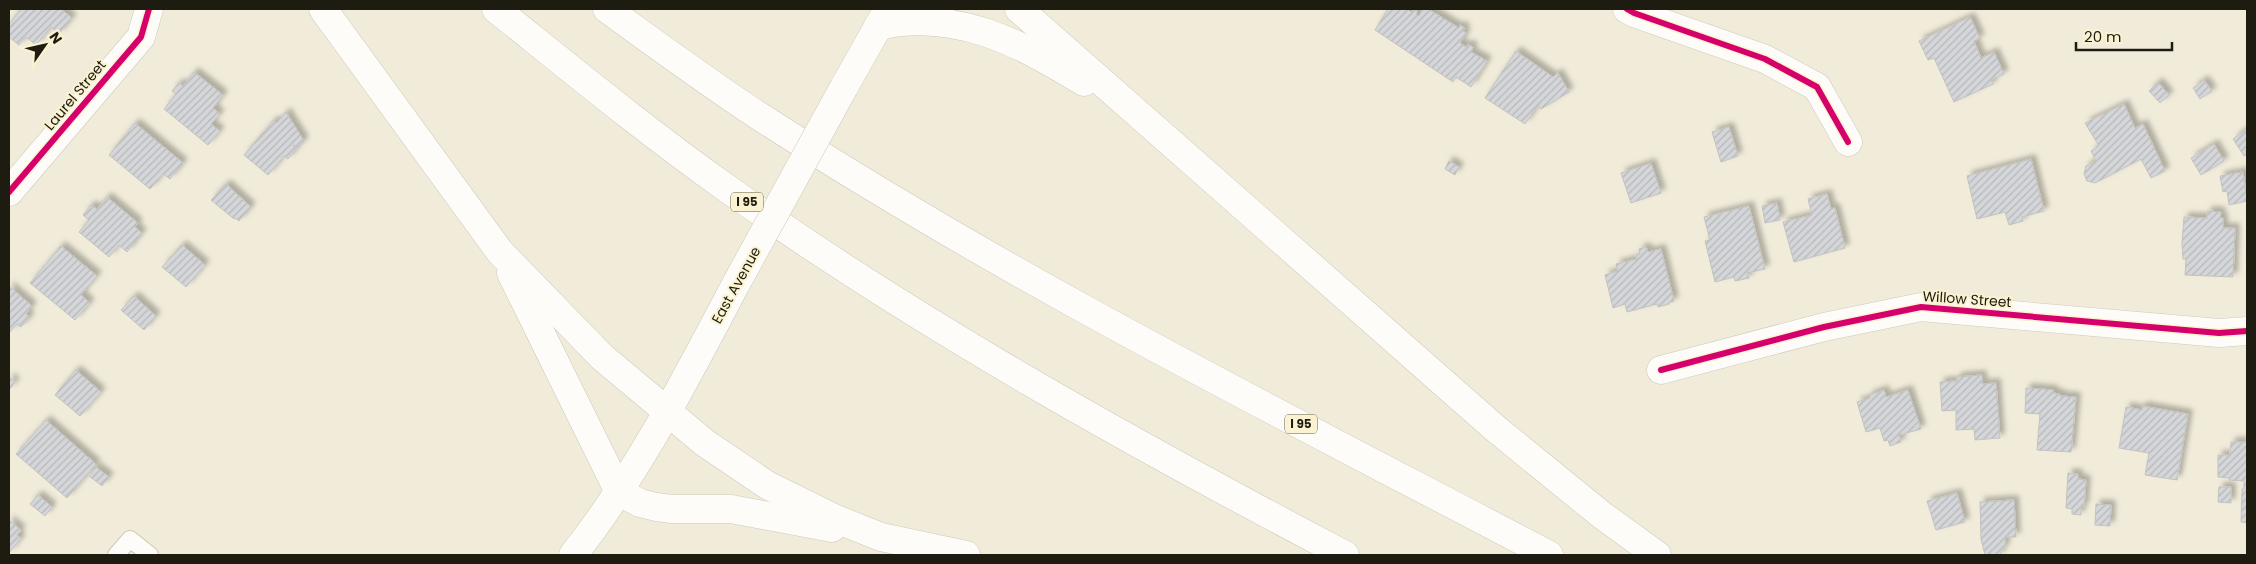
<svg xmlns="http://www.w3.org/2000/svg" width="2256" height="564" viewBox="0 0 2256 564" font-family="Poppins,sans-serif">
  <defs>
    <pattern id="building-hatch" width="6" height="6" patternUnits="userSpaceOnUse" patternTransform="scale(1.25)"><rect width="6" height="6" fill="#d5d6d9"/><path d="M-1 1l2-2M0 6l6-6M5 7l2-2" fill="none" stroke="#b6b7b9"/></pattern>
    <filter id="shadow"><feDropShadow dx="4.5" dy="-4.5" stdDeviation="2.5" flood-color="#0004"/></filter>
  </defs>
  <rect width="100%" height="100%" fill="#f1ecda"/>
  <!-- building -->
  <g fill="url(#building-hatch)" stroke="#c3c2c0" filter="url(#shadow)">
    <path d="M21,9H61L72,18L59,34L51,27L36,45L26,37L19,45L9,37V24Z"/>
    <path d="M1388,9H1408L1411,12L1414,9L1418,12L1416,14L1419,16L1423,9H1428L1459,28L1460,25L1465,28L1463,31L1466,33L1460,43L1466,47L1468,44L1473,47L1471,52L1487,61L1471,87L1456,77L1453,82L1375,30Z"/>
    <path d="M1970,17L1980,38L1974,41L1981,58L1994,52L2004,74L1991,80L1993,84L1954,102L1934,58L1928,60L1919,41Z"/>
    <path d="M1516,51L1553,77L1558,73L1569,92L1541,109L1538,105L1525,124L1485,98Z"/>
    <path d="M194,72L223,95L213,108L220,114L211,124L220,131L208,145L164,109L176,94L172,91L179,83L183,86Z"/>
    <path d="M2204,80L2212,91L2200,99L2193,88Z"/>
    <path d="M2158,82L2169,95L2160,103L2149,91Z"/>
    <path d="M2124,104L2135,128L2143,124L2165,171L2151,178L2141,159L2095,183L2087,181L2084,174L2086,166L2096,161L2091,151L2099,146L2085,123Z"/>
    <path d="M286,112L304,141L298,147L293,145L297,148L288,159L284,156L268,175L244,155L274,120L277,123Z"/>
    <path d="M135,123L183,163L170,179L163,174L150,189L109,155Z"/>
    <path d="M1729,127L1738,156L1721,162L1712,132Z"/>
    <path d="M2247,129V154L2244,156L2233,139Z"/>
    <path d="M2214,144L2224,161L2201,175L2191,158Z"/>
    <path d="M2031,159L2044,211L2022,217L2023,221L2009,225L2005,212L1977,219L1967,176Z"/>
    <path d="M1449,161L1459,167L1455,175L1445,169Z"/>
    <path d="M1651,163L1661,193L1631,203L1621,173Z"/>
    <path d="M2243,172L2247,201L2229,205L2227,191L2223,192L2220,176Z"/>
    <path d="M226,184L251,207L239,221L235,218L234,219L211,200Z"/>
    <path d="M1827,194L1831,209L1835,208L1845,248L1794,262L1783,222L1812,215L1808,199Z"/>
    <path d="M107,197L138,223L135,227L142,233L127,252L119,245L109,257L79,232L89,220L83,215L91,205L97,209Z"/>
    <path d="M1777,203L1780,220L1765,223L1762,206Z"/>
    <path d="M1749,206L1765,269L1747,273L1749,278L1735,281L1734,277L1715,282L1705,241L1710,240L1704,217Z"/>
    <path d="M2207,211L2221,212L2220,218H2223V228H2235L2233,277L2185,275L2186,259H2183L2182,243L2184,217L2207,218Z"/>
    <path d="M182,245L205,265L186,287L162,267Z"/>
    <path d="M61,246L97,276L81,295L90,303L75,320L30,283Z"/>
    <path d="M1646,247L1648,252L1661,249L1674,301L1669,302V304L1658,307L1657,304L1627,312L1625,304L1613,308L1605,275L1618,271L1616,264L1637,259L1636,255L1640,254L1639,249Z"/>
    <path d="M9,286L32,306L26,314L30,317L21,327L17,324L10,332Z"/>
    <path d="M134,296L156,316L144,330L121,310Z"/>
    <path d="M76,370L101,392L80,416L55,395Z"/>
    <path d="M1982,375V384L1996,383L2000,438L1975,440L1974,429L1956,430V410L1942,411L1940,382L1957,381V377Z"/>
    <path d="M9,377L15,382L9,390Z"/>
    <path d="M2026,388L2053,390V393L2060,394V396L2076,397L2071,452L2037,450L2040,414L2025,413Z"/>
    <path d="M1884,390L1886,397L1908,390L1921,429L1899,435L1901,442L1890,446L1888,440L1884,441L1880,428L1866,432L1857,402L1870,398L1869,395Z"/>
    <path d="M2142,406L2188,414L2177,480L2145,475L2149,453L2119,448L2126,407L2142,410Z"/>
    <path d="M46,420L96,464L67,498L16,454Z"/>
    <path d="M2246,437H2247V523L2241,522L2242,489H2244V481L2229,480V478L2218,477V455H2230L2231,442H2246Z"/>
    <path d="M96,467L109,477L102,486L89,476Z"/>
    <path d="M2068,473L2078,474V479L2086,480L2084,507L2081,506V515L2072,514V509L2066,508Z"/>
    <path d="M2219,487H2231V503L2218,502Z"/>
    <path d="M1957,493L1965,522L1936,530L1927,501Z"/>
    <path d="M38,495L52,507L45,516L30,504Z"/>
    <path d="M2014,500L2016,537H2005V548H2001V555H1985L1981,539L1980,502Z"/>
    <path d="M2096,504L2111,505L2110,526L2095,525Z"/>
    <path d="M9,520L21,530L17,535L21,538L9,553Z"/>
  </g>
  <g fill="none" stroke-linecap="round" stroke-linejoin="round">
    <defs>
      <path id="service" d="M116,555L130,539L150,555"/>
      <g id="minor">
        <path d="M1627,9L1634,13L1765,59L1817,87L1848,142"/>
        <path d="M9,192L141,37L149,9"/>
        <path d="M1661,370L1824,327L1921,307L2219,333L2247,331"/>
      </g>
      <g id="primary">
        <path d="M844,87L888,9"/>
        <path d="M573,555C639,472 687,376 737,282"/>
      </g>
      <g id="motorway">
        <path d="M323,9L500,252L602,357L705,443L767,485L836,519L881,537L966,555"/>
        <path d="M496,9C571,69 646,131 725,187C921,326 1132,443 1345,555"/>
        <path d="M607,9C657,45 707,82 759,116C1012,280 1283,415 1549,555"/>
        <path d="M1019,9L1496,429L1603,516L1657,555"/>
        <path d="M878,26C955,8 1020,43 1084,82"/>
        <path d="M511,273L619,492L640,503L656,507L672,509H731L832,528"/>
      </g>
    </defs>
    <!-- service casing -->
    <use href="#service" stroke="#cdc9bb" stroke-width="18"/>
    <!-- minor casing -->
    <use href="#minor" stroke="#cdc9bb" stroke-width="29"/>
    <!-- primary casing -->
    <use href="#primary" stroke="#cdc9bb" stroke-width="29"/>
    <!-- motorway casing -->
    <use href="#motorway" stroke="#cdc9bb" stroke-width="29"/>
    <!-- service -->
    <use href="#service" stroke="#fdfcf9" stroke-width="16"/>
    <!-- minor -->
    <use href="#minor" stroke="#fdfcf9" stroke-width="28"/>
    <!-- primary -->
    <use href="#primary" stroke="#fdfcf9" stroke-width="28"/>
    <!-- motorway -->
    <use href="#motorway" stroke="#fdfcf9" stroke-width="28"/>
    <defs>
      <path id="primary-bridge" d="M737,282L844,87"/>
    </defs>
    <!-- primary-bridge casing -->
    <use href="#primary-bridge" stroke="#cdc9bb" stroke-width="29" stroke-linecap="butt"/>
    <!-- primary-bridge -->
    <use href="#primary-bridge" stroke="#fdfcf9" stroke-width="28"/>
    <defs>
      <g id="cycleway">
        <path d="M1627,9L1634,13L1765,59L1817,87L1848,142"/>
        <path d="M9,192L141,37L149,9"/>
        <path d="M1661,370L1824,327L1921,307L2219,333L2247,331"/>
      </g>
    </defs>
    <!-- cycleway casing -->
    <use href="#cycleway" stroke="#faf2d1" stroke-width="9"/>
    <!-- cycleway -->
    <use href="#cycleway" stroke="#d6006c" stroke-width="6"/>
  </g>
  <g text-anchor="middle" stroke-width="4" stroke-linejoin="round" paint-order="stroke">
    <!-- shield labels -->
    <g fill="#faf2d1" stroke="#605c4a" stroke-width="1">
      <rect x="731" y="192.5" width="32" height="19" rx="4"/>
      <rect x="1285" y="414.5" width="32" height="19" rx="4"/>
    </g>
    <g font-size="12" font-weight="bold" fill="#1e1c10">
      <text x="747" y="206">I 95</text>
      <text x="1301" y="428">I 95</text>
    </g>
    <!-- street labels -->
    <g font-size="14" fill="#1e1c10" stroke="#faf2d1">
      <text transform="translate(75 95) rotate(-50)" y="5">Laurel Street</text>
      <text transform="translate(736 285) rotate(-61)" y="5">East Avenue</text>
      <text transform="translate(1967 299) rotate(4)" y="5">Willow Street</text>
    </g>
  </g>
  <!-- border -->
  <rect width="2256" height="564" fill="none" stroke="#1e1c10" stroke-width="20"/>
  <!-- north arrow -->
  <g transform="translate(45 45) rotate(56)" stroke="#faf2d1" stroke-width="4" paint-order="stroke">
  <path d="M0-4L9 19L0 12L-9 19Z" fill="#1e1c10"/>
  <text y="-8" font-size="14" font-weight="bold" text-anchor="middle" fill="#1e1c10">N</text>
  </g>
  <!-- scale -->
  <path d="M2076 42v8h96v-8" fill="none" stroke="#1e1c10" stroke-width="2.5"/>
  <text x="2084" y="42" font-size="15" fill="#1e1c10" stroke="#faf2d1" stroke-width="4" paint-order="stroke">20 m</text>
</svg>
